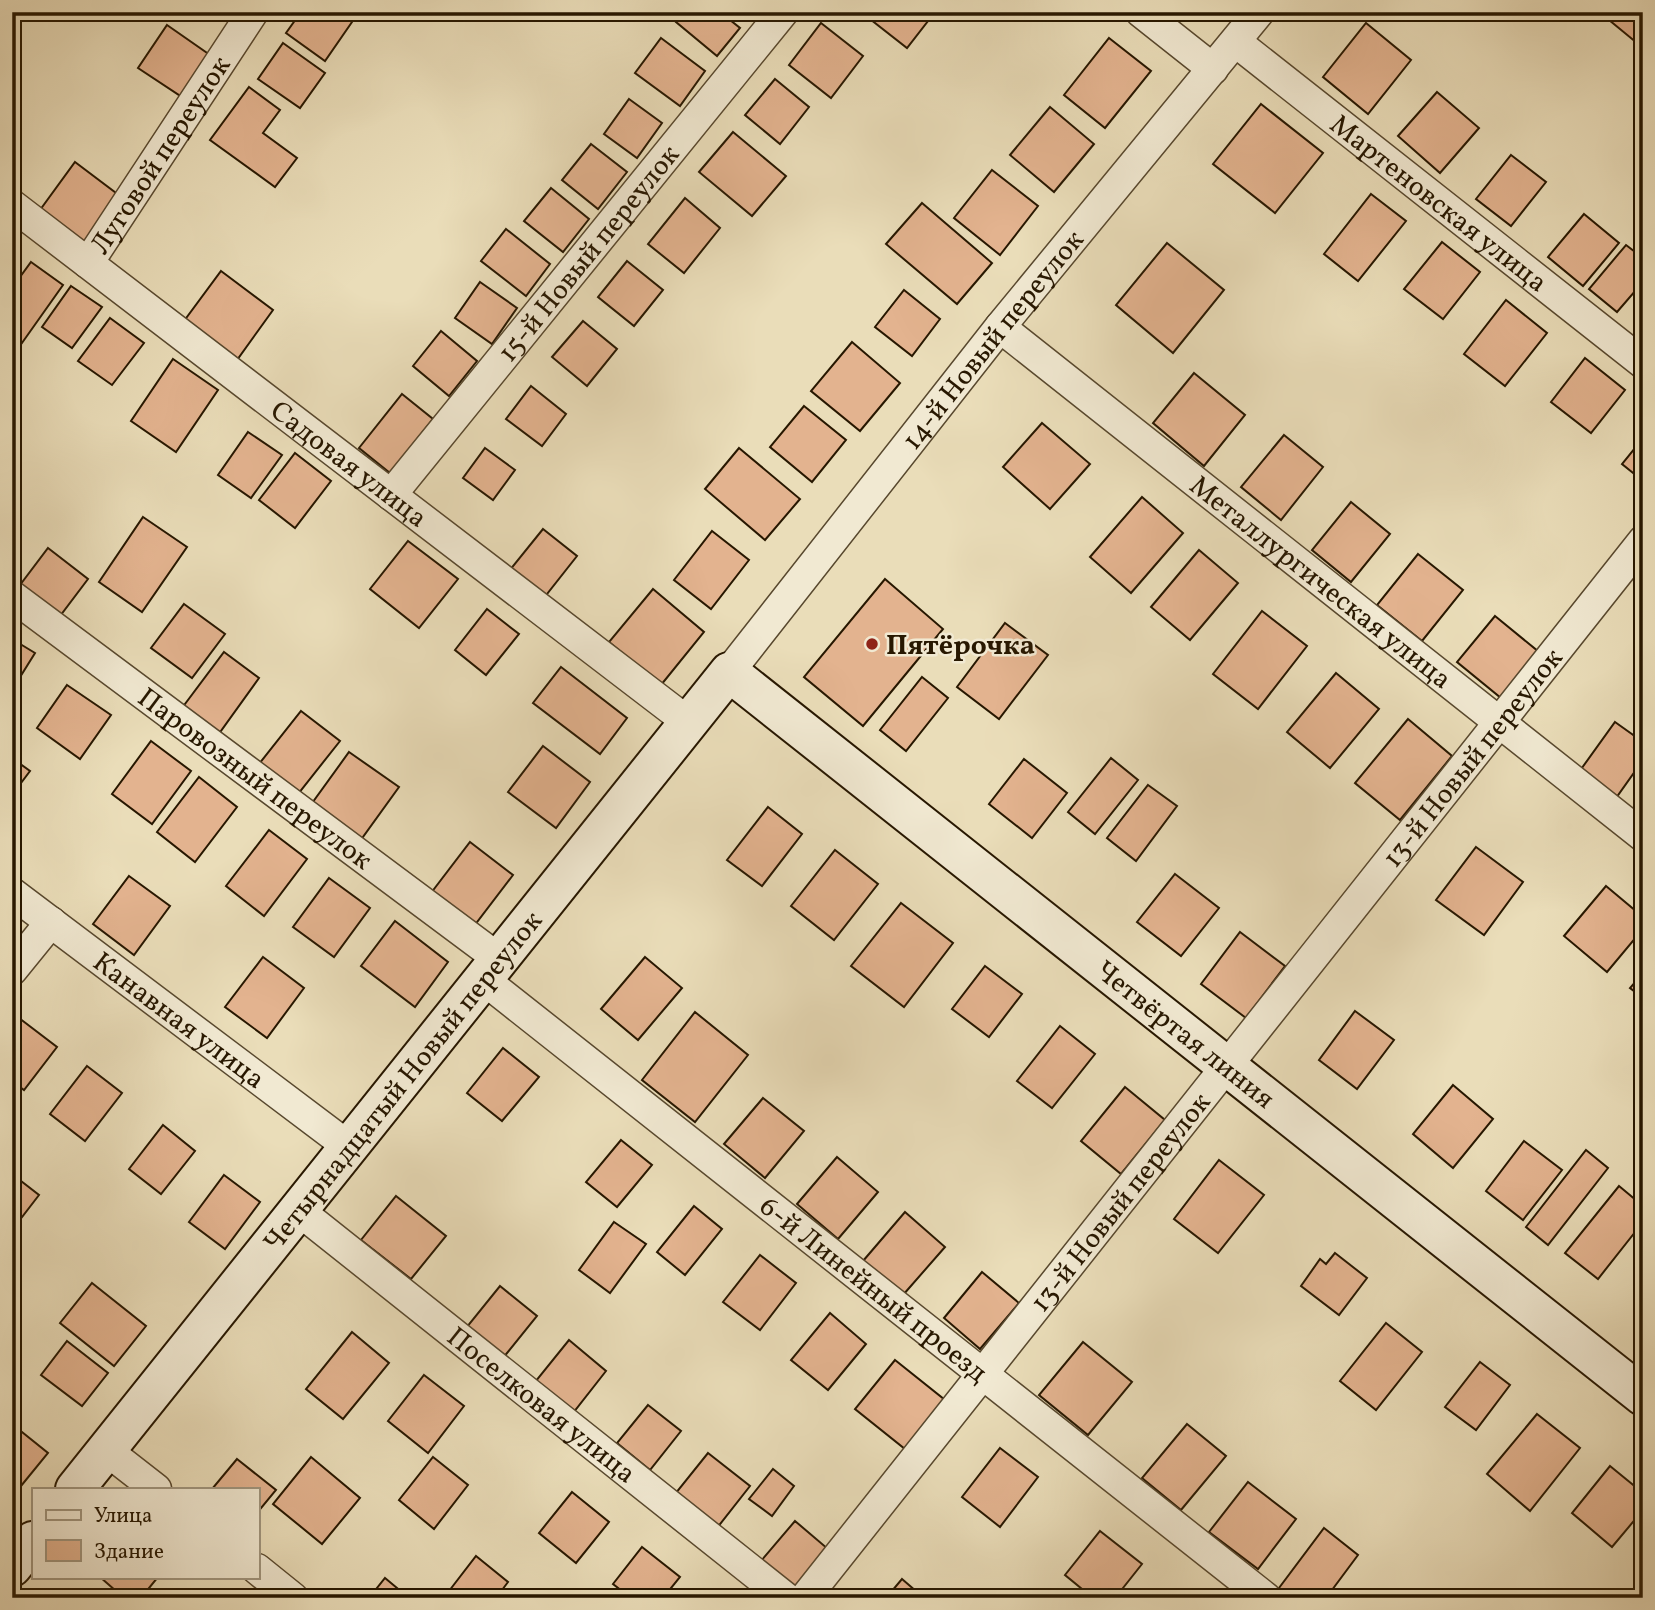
<svg xmlns="http://www.w3.org/2000/svg" width="1655" height="1610" viewBox="0 0 1655 1610" font-family="Vollkorn,serif">
  <rect width="100%" height="100%" fill="#eaddb9"/>
  <filter id="stains"><feTurbulence type="fractalNoise" baseFrequency=".00286" numOctaves="4"/><feColorMatrix values="0 0 0 0 .2 0 0 0 0 .09 0 0 0 0 .02 0 0 0 .5 -.17"/></filter>
  <radialGradient id="worn" r=".72"><stop offset=".6" stop-color="#630" stop-opacity="0"/><stop offset="1" stop-color="#630" stop-opacity=".3"/></radialGradient>
  <!-- building -->
  <g fill="#e3b38f" stroke="#271700" stroke-width="2">
    <path d="M301,12H339L352,22L325,61L286,33Z"/>
    <path d="M683,12H720L740,28L717,56L676,22Z"/>
    <path d="M861,12H935L907,48Z"/>
    <path d="M1605,12H1643V48L1603,15Z"/>
    <path d="M821,23L863,56L831,98L789,65Z"/>
    <path d="M1366,23L1411,60L1368,114L1323,77Z"/>
    <path d="M167,25L210,55L182,97L138,68Z"/>
    <path d="M661,38L705,71L680,106L635,73Z"/>
    <path d="M1109,38L1151,71L1105,128L1064,95Z"/>
    <path d="M283,43L325,73L300,108L258,79Z"/>
    <path d="M775,79L809,107L780,144L745,115Z"/>
    <path d="M249,87L280,110L263,133L297,158L275,187L210,140Z"/>
    <path d="M1437,92L1479,128L1440,173L1398,136Z"/>
    <path d="M629,99L662,123L637,158L604,134Z"/>
    <path d="M1261,104L1323,153L1275,213L1213,164Z"/>
    <path d="M1050,107L1094,144L1054,192L1010,155Z"/>
    <path d="M733,132L786,176L752,216L699,172Z"/>
    <path d="M591,144L627,172L598,209L562,180Z"/>
    <path d="M1511,155L1546,182L1511,226L1476,199Z"/>
    <path d="M75,162L120,196L84,244L40,210Z"/>
    <path d="M992,170L1038,206L1000,255L954,218Z"/>
    <path d="M551,188L589,219L563,252L524,221Z"/>
    <path d="M1371,194L1406,221L1358,281L1324,254Z"/>
    <path d="M685,198L720,228L684,273L648,244Z"/>
    <path d="M922,203L992,263L957,304L886,244Z"/>
    <path d="M1584,214L1619,243L1583,286L1548,257Z"/>
    <path d="M506,229L550,264L526,296L481,261Z"/>
    <path d="M1442,242L1480,272L1443,319L1404,289Z"/>
    <path d="M1167,243L1224,290L1173,353L1116,305Z"/>
    <path d="M1626,245L1643,258V282L1617,312L1589,289Z"/>
    <path d="M627,261L663,290L634,326L598,297Z"/>
    <path d="M31,262L63,285L17,350L12,347V288Z"/>
    <path d="M221,271L273,310L237,360L184,321Z"/>
    <path d="M480,282L517,308L492,344L455,318Z"/>
    <path d="M71,286L102,307L72,348L42,327Z"/>
    <path d="M904,290L940,319L912,356L875,327Z"/>
    <path d="M1506,300L1547,333L1505,386L1464,354Z"/>
    <path d="M110,318L144,343L112,385L78,361Z"/>
    <path d="M583,321L617,349L587,386L552,357Z"/>
    <path d="M441,331L477,361L449,396L413,366Z"/>
    <path d="M852,342L900,383L860,431L811,391Z"/>
    <path d="M1585,358L1625,390L1591,433L1551,402Z"/>
    <path d="M173,359L218,390L176,452L131,421Z"/>
    <path d="M1194,373L1245,415L1204,466L1153,423Z"/>
    <path d="M531,386L566,414L542,446L506,419Z"/>
    <path d="M402,394L433,419L390,473L359,448Z"/>
    <path d="M804,406L846,440L812,482L770,447Z"/>
    <path d="M1042,423L1090,464L1050,509L1003,467Z"/>
    <path d="M248,432L282,455L251,498L218,475Z"/>
    <path d="M1284,435L1323,467L1281,520L1241,487Z"/>
    <path d="M1643,438V481L1622,464Z"/>
    <path d="M485,448L515,470L493,500L463,478Z"/>
    <path d="M739,448L800,499L765,540L705,489Z"/>
    <path d="M295,453L331,481L295,528L259,500Z"/>
    <path d="M1142,497L1183,533L1131,593L1090,557Z"/>
    <path d="M1351,502L1390,534L1351,582L1312,550Z"/>
    <path d="M143,517L187,547L142,612L99,582Z"/>
    <path d="M543,529L577,556L543,599L509,571Z"/>
    <path d="M712,531L749,560L711,609L674,580Z"/>
    <path d="M408,541L458,579L419,628L370,589Z"/>
    <path d="M48,548L88,579L57,620L17,589Z"/>
    <path d="M1199,550L1238,583L1190,640L1151,607Z"/>
    <path d="M1418,554L1463,590L1422,641L1377,605Z"/>
    <path d="M885,579L943,629L863,726L804,677Z"/>
    <path d="M653,589L704,632L661,685L609,642Z"/>
    <path d="M184,604L225,634L192,678L151,648Z"/>
    <path d="M487,609L519,634L486,675L455,650Z"/>
    <path d="M1262,611L1307,646L1258,709L1213,674Z"/>
    <path d="M1495,616L1539,652L1501,698L1457,662Z"/>
    <path d="M1005,623L1048,655L999,719L957,687Z"/>
    <path d="M12,639L35,653L12,690Z"/>
    <path d="M224,652L259,678L218,735L182,708Z"/>
    <path d="M561,667L627,718L600,754L533,703Z"/>
    <path d="M1336,673L1379,709L1330,768L1287,732Z"/>
    <path d="M922,677L948,698L906,751L880,730Z"/>
    <path d="M67,685L111,715L80,759L37,728Z"/>
    <path d="M301,711L340,741L298,794L259,764Z"/>
    <path d="M1408,719L1452,756L1400,820L1355,783Z"/>
    <path d="M1615,722L1643,742V760L1616,798L1579,772Z"/>
    <path d="M151,741L191,771L152,824L112,794Z"/>
    <path d="M543,746L590,782L556,828L508,792Z"/>
    <path d="M349,752L399,787L360,841L310,806Z"/>
    <path d="M12,758L30,771L12,795Z"/>
    <path d="M1111,758L1138,780L1095,834L1068,812Z"/>
    <path d="M1024,759L1067,793L1032,838L989,804Z"/>
    <path d="M199,777L237,807L195,862L157,832Z"/>
    <path d="M1148,785L1177,806L1136,861L1107,838Z"/>
    <path d="M768,807L802,834L762,886L727,860Z"/>
    <path d="M269,830L307,859L264,916L226,886Z"/>
    <path d="M470,842L513,875L474,926L431,893Z"/>
    <path d="M1476,847L1523,882L1484,935L1436,900Z"/>
    <path d="M835,850L878,884L834,940L791,906Z"/>
    <path d="M1175,874L1219,908L1181,956L1137,922Z"/>
    <path d="M129,876L170,906L134,955L93,924Z"/>
    <path d="M329,878L370,908L334,957L293,927Z"/>
    <path d="M1606,886L1643,917V929L1607,972L1564,936Z"/>
    <path d="M901,903L953,943L904,1007L851,966Z"/>
    <path d="M395,921L448,962L415,1007L361,966Z"/>
    <path d="M1240,932L1285,966L1246,1018L1201,984Z"/>
    <path d="M263,957L304,988L267,1038L225,1007Z"/>
    <path d="M645,957L682,988L638,1040L601,1009Z"/>
    <path d="M985,966L1022,994L989,1037L952,1009Z"/>
    <path d="M1643,973V998L1630,988Z"/>
    <path d="M1355,1011L1394,1040L1357,1089L1319,1060Z"/>
    <path d="M695,1012L748,1055L695,1122L642,1080Z"/>
    <path d="M19,1018L57,1047L24,1090L12,1081V1027Z"/>
    <path d="M1060,1026L1095,1054L1052,1108L1017,1081Z"/>
    <path d="M503,1048L539,1077L502,1121L467,1093Z"/>
    <path d="M87,1066L122,1093L85,1141L50,1114Z"/>
    <path d="M1453,1085L1493,1119L1453,1168L1413,1134Z"/>
    <path d="M1125,1087L1165,1120L1121,1174L1081,1141Z"/>
    <path d="M763,1098L804,1131L765,1178L724,1144Z"/>
    <path d="M163,1125L195,1151L161,1194L129,1169Z"/>
    <path d="M621,1140L652,1165L617,1207L586,1182Z"/>
    <path d="M1524,1141L1562,1170L1523,1220L1486,1191Z"/>
    <path d="M1586,1150L1608,1168L1548,1245L1526,1227Z"/>
    <path d="M837,1157L878,1192L838,1239L797,1204Z"/>
    <path d="M1219,1160L1264,1195L1218,1253L1174,1219Z"/>
    <path d="M12,1174L39,1195L12,1230Z"/>
    <path d="M224,1175L260,1202L225,1249L189,1222Z"/>
    <path d="M1619,1186L1643,1206V1222L1598,1279L1565,1253Z"/>
    <path d="M396,1196L446,1236L411,1279L361,1240Z"/>
    <path d="M694,1206L722,1229L685,1275L657,1252Z"/>
    <path d="M905,1212L945,1247L903,1295L863,1261Z"/>
    <path d="M614,1222L646,1244L610,1293L579,1270Z"/>
    <path d="M1335,1253L1367,1278L1339,1315L1301,1286L1320,1259L1326,1264Z"/>
    <path d="M760,1255L796,1283L760,1330L723,1302Z"/>
    <path d="M982,1272L1019,1303L980,1349L944,1318Z"/>
    <path d="M92,1283L146,1326L114,1366L60,1323Z"/>
    <path d="M500,1286L537,1316L503,1358L466,1328Z"/>
    <path d="M830,1313L866,1344L828,1390L791,1360Z"/>
    <path d="M1386,1323L1422,1352L1376,1410L1340,1381Z"/>
    <path d="M352,1332L389,1363L343,1419L306,1389Z"/>
    <path d="M569,1340L606,1371L573,1413L535,1382Z"/>
    <path d="M67,1341L108,1373L82,1406L41,1375Z"/>
    <path d="M1083,1342L1132,1382L1088,1435L1039,1395Z"/>
    <path d="M895,1360L945,1400L905,1449L855,1409Z"/>
    <path d="M1480,1362L1510,1385L1476,1430L1445,1407Z"/>
    <path d="M424,1375L464,1406L428,1453L388,1421Z"/>
    <path d="M648,1405L681,1431L650,1470L617,1443Z"/>
    <path d="M1537,1414L1580,1448L1530,1511L1487,1474Z"/>
    <path d="M12,1424L48,1453L21,1486L12,1479Z"/>
    <path d="M1187,1424L1226,1456L1181,1510L1142,1478Z"/>
    <path d="M1000,1448L1038,1477L1000,1527L962,1497Z"/>
    <path d="M708,1453L750,1486L717,1528L675,1494Z"/>
    <path d="M311,1457L360,1498L322,1544L273,1504Z"/>
    <path d="M433,1457L468,1485L434,1529L399,1500Z"/>
    <path d="M237,1459L276,1490L257,1513V1489H212Z"/>
    <path d="M1610,1466L1643,1493V1510L1612,1547L1572,1513Z"/>
    <path d="M773,1469L794,1486L772,1516L749,1499Z"/>
    <path d="M1248,1482L1296,1519L1258,1569L1209,1532Z"/>
    <path d="M572,1492L609,1522L576,1563L539,1533Z"/>
    <path d="M795,1521L828,1549L795,1589L761,1561Z"/>
    <path d="M1324,1528L1358,1555L1326,1598H1293L1279,1588Z"/>
    <path d="M1100,1531L1142,1564L1115,1598H1093L1065,1575Z"/>
    <path d="M642,1547L680,1577L663,1598H631L613,1584Z"/>
    <path d="M476,1556L508,1582L496,1598H457L449,1591Z"/>
    <path d="M100,1577H158L141,1598H124Z"/>
    <path d="M385,1578L409,1598H369Z"/>
    <path d="M902,1579L924,1598H886Z"/>
  </g>
  <g fill="none" stroke-linecap="round" stroke-linejoin="round">
    <defs>
      <g id="street">
        <path d="M1141,12L1213,69"/>
        <path id="s1" d="M1236,42L1643,363"/>
        <path id="s2" d="M12,205L688,722"/>
        <path id="s3" d="M88,263L253,12"/>
        <path id="s4" d="M1000,327L1643,836"/>
        <path id="s5" d="M391,495L783,12"/>
        <path id="s6" d="M12,596L499,959"/>
        <path id="s7" d="M729,672L1000,327L1259,12"/>
        <path id="s8" d="M12,893L349,1147"/>
        <path d="M12,970L51,922"/>
        <path id="s9" d="M483,979L1266,1598"/>
        <path id="s10" d="M298,1210L786,1598"/>
        <path d="M106,1450L156,1489"/>
        <path d="M257,1569L293,1598"/>
        <path id="s11" d="M805,1598L1643,541"/>
      </g>
      <g id="secondary">
        <path id="s12" d="M75,1489L729,672L1643,1396"/>
        <path d="M12,1567L33,1541"/>
      </g>
    </defs>
    <!-- street casing -->
    <use href="#street" stroke="#58482e" stroke-width="33"/>
    <!-- secondary casing -->
    <use href="#secondary" stroke="#271700" stroke-width="42"/>
    <!-- street -->
    <use href="#street" stroke="#f1e9d2" stroke-width="30"/>
    <!-- secondary -->
    <use href="#secondary" stroke="#f1e9d2" stroke-width="38"/>
  </g>
  <!-- markers -->
  <circle fill="#8f2418" stroke="#f1e9d2" stroke-width="2.5" cx="872" cy="644" r="7"/>
  <g text-anchor="middle" stroke-width="5" stroke-linejoin="round" paint-order="stroke">
    <!-- street labels -->
    <g font-size="28" fill="#271700" stroke="#f1e9d2">
      <text dy="10" stroke="none"><textPath href="#s3" startOffset="130">Луговой переулок</textPath></text>
      <text dy="10" stroke="none"><textPath href="#s1" startOffset="259">Мартеновская улица</textPath></text>
      <text dy="10" stroke="none"><textPath href="#s5" startOffset="312">15-й Новый переулок</textPath></text>
      <text dy="10" stroke="none"><textPath href="#s7" startOffset="424">14-й Новый переулок</textPath></text>
      <text dy="10" stroke="none"><textPath href="#s2" startOffset="425">Садовая улица</textPath></text>
      <text dy="10" stroke="none"><textPath href="#s4" startOffset="410">Металлургическая улица</textPath></text>
      <text dy="10" stroke="none"><textPath href="#s11" startOffset="1073">13-й Новый переулок</textPath></text>
      <text dy="10" stroke="none"><textPath href="#s6" startOffset="304">Паровозный переулок</textPath></text>
      <text dy="10" stroke="none"><textPath href="#s8" startOffset="210">Канавная улица</textPath></text>
      <text dy="10" stroke="none"><textPath href="#s12" startOffset="1629">Четвёртая линия</textPath></text>
      <text dy="10" stroke="none"><textPath href="#s12" startOffset="523">Четырнадцатый Новый переулок</textPath></text>
      <text dy="10" stroke="none"><textPath href="#s11" startOffset="506">13-й Новый переулок</textPath></text>
      <text dy="10" stroke="none"><textPath href="#s9" startOffset="499">6-й Линейный проезд</textPath></text>
      <text dy="10" stroke="none"><textPath href="#s10" startOffset="312">Поселковая улица</textPath></text>
    </g>
    <!-- poi labels -->
    <g font-size="28" font-weight="bold" fill="#271700" stroke="#f1e9d2" text-anchor="start">
      <text x="886" y="654">Пятёрочка</text>
    </g>
  </g>
  <!-- margin -->
  <rect width="1655" height="1610" fill="none" stroke="#eaddb9" stroke-width="42"/>
  <rect x="14" y="14" width="1627" height="1582" fill="none" stroke="#271700" stroke-width="3.5"/>
  <rect x="21" y="21" width="1613" height="1568" fill="none" stroke="#271700" stroke-width="2"/>
  <!-- legend -->
  <rect x="32" y="1488" width="228" height="91" fill="#f1e9d2" stroke="#a0957e" stroke-width="2"/>
  <rect x="46" y="1510" width="35" height="10" fill="#f1e9d2" stroke="#a0957e" stroke-width="2"/>
  <text x="94" y="1522" font-size="21" fill="#271700">Улица</text>
  <rect x="46" y="1540" width="35" height="21" fill="#e3b38f" stroke="#a0957e" stroke-width="2"/>
  <text x="94" y="1558" font-size="21" fill="#271700">Здание</text>
  <rect width="100%" height="100%" filter="url(#stains)"/>
  <rect width="100%" height="100%" fill="url(#worn)"/>
</svg>
